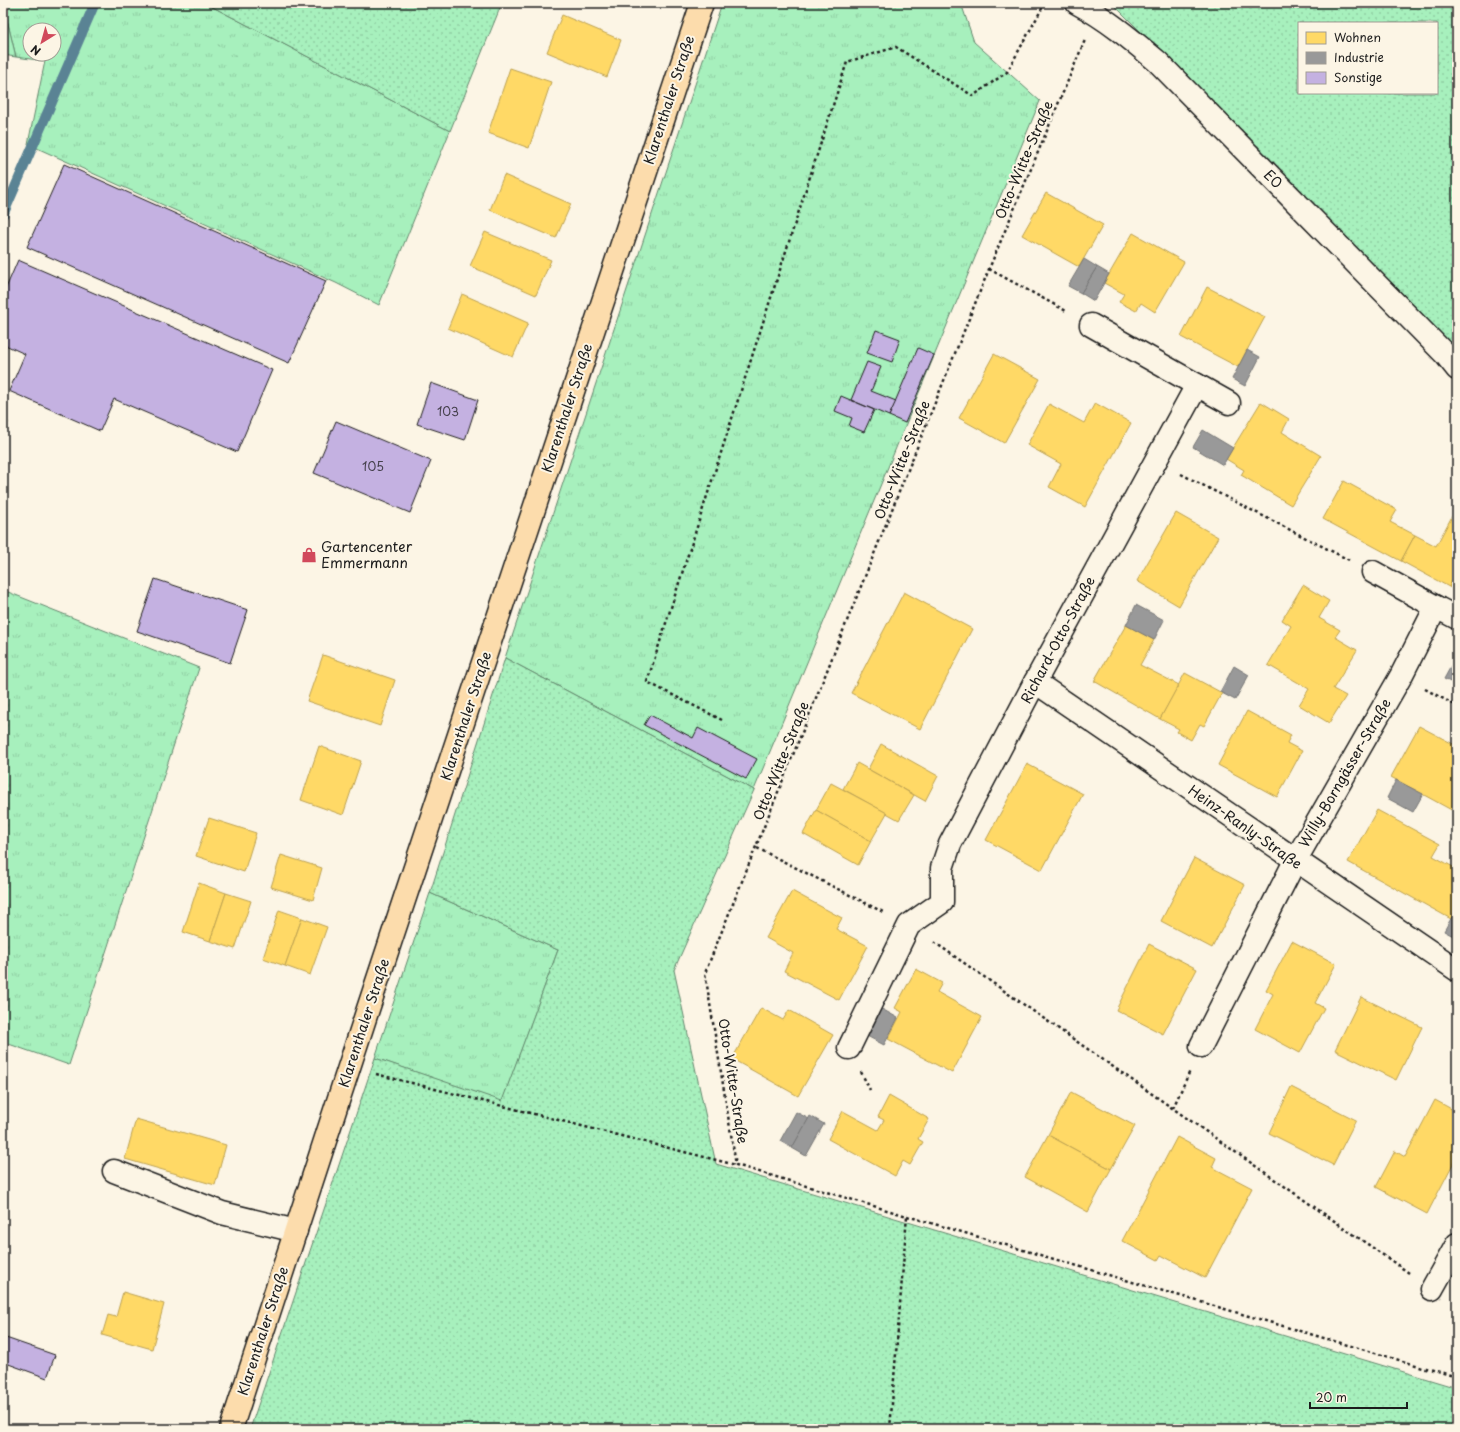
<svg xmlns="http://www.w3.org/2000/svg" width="1460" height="1432" viewBox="0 0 1460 1432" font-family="'Playpen Sans',sans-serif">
  <defs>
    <pattern id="grass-tufts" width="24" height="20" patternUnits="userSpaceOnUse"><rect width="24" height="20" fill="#a7f0bd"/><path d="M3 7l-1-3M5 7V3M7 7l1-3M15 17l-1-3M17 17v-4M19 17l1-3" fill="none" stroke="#8fcda2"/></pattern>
    <pattern id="forest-firs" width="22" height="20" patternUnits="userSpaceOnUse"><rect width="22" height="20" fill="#a7f0bd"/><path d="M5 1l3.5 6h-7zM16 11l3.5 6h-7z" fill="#8fcda2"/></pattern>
    <pattern id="garden-dots" width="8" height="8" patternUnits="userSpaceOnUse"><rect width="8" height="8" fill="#a7f0bd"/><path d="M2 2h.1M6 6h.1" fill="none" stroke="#8fcda2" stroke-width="1.8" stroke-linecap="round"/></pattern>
  </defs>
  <rect width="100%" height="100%" fill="#fcf5e5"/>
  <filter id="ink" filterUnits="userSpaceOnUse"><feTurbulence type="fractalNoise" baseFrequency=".025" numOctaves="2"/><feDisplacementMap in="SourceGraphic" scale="8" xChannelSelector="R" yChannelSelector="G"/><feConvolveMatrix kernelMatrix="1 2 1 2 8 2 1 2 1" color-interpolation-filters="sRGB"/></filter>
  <g filter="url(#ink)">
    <!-- grass -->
    <g fill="url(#grass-tufts)" stroke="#62866c" fill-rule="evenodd">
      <path d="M3,3H205L450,131L379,305L336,283L28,144L45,61L16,57ZM30,30H54V54H30Z"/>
      <path d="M722,3H961L974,42L1040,101L754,790L505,658Z"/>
      <path d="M3,590L199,668L69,1065L3,1042Z"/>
      <path d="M430,893L558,950L502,1102L375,1058Z"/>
    </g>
    <!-- forest -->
    <path fill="url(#forest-firs)" stroke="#62866c" d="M3,3L16,57L3,55Z"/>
    <!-- garden -->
    <g fill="url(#garden-dots)" stroke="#62866c" fill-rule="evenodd">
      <path d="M205,3H502L450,131Z"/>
      <path d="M1119,3H1457V349L1116,7ZM1299,23H1437V93H1299Z"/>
      <path d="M505,658L754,790L674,970L716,1164L1457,1388V1429H250L375,1058L502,1101L558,950L430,893Z"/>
    </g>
    <!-- homes -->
    <g fill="#ffd966" stroke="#bba050">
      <path d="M562,15L621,40L607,77L547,52Z"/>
      <path d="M510,68L551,82L529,148L488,133Z"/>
      <path d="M504,175L571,204L556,238L490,210Z"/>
      <path d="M1046,193L1103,225L1079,267L1022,235Z"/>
      <path d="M485,232L551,260L536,295L470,266Z"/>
      <path d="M1133,233L1184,262L1155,312L1141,303L1136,311L1119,302L1124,294L1104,283Z"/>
      <path d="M1207,287L1265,317L1238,367L1181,337Z"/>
      <path d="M462,294L528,323L513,357L448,328Z"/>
      <path d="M994,354L1040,379L1004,443L959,418Z"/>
      <path d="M1261,402L1289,419L1282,432L1321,456L1291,505L1241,475L1244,470L1226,459Z"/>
      <path d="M1095,403L1131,423L1085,507L1049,487L1061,464L1027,445L1049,404L1084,423Z"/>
      <path d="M1344,481L1397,510L1390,522L1415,535L1401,561L1323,519Z"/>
      <path d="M1457,507V572L1449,587L1401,561L1415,535L1436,546Z"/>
      <path d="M1176,513L1218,537L1179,606L1137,581Z"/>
      <path d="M1457,572V591L1449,587Z"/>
      <path d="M1303,585L1329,601L1319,618L1340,630L1335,637L1357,650L1333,689L1346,696L1329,723L1299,705L1309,689L1268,665L1291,626L1282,620Z"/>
      <path d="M904,592L972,629L920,729L851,693Z"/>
      <path d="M1126,625L1154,640L1140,665L1179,685L1160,719L1094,681Z"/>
      <path d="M323,655L395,680L380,726L307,701Z"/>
      <path d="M1185,673L1222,693L1204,726L1200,724L1191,740L1177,732L1179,729L1160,719Z"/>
      <path d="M1247,711L1291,735L1287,743L1302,751L1277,797L1218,765Z"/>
      <path d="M1419,726L1457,746V813L1391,777Z"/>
      <path d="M881,744L938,776L925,801L868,769Z"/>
      <path d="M319,746L361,761L343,815L301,800Z"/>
      <path d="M857,763L914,795L899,820L843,789Z"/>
      <path d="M1027,764L1083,794L1042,870L986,840Z"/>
      <path d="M831,783L887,813L871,841L816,810Z"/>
      <path d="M816,810L871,841L858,865L803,834Z"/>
      <path d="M1377,810L1440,844L1433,856L1457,869V908L1451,919L1348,862Z"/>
      <path d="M209,818L256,833L244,872L196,856Z"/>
      <path d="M281,855L322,868L313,900L271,887Z"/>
      <path d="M1194,858L1245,885L1212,948L1161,921Z"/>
      <path d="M199,883L226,893L210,941L183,932Z"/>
      <path d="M792,891L842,918L836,929L868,946L839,1000L784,971L793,953L766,938Z"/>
      <path d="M226,893L251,901L235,949L210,941Z"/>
      <path d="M279,910L302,918L285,966L263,958Z"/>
      <path d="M302,918L327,927L310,975L285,966Z"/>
      <path d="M1292,941L1336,964L1315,1003L1324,1008L1300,1053L1255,1029L1273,994L1266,990Z"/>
      <path d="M1149,944L1197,969L1163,1034L1116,1010Z"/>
      <path d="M916,969L942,983L937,992L982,1017L952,1073L888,1039L902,1012L895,1008Z"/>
      <path d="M1361,997L1422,1027L1396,1080L1335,1050Z"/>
      <path d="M761,1008L783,1020L789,1010L833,1035L798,1096L732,1059Z"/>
      <path d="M1291,1087L1356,1120L1333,1165L1269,1133Z"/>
      <path d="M1071,1092L1135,1126L1111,1169L1048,1135Z"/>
      <path d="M889,1096L929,1119L918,1139L923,1142L910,1165L903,1161L895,1176L828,1139L843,1111L878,1130L884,1120L878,1117Z"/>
      <path d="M1435,1100L1457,1112V1156L1427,1214L1376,1187L1395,1151L1405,1157Z"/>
      <path d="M136,1119L226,1145L215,1185L125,1159Z"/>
      <path d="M1048,1135L1111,1169L1088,1212L1025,1177Z"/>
      <path d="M1177,1137L1216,1158L1212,1167L1252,1188L1205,1278L1161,1255L1158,1260L1122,1241Z"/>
      <path d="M123,1292L164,1304L152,1349L102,1335L108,1315L116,1317Z"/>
    </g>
    <!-- industry -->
    <g fill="#999" stroke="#747474">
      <path d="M1084,259L1097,267L1081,293L1068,286Z"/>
      <path d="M1097,267L1109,274L1094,301L1081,293Z"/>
      <path d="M1247,350L1260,357L1245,386L1232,379Z"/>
      <path d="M1203,430L1233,448L1223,465L1193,447Z"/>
      <path d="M1136,605L1164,620L1154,640L1126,625Z"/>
      <path d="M1457,655V685L1444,679Z"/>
      <path d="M1234,666L1249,675L1235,700L1220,692Z"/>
      <path d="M1396,780L1423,794L1413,812L1387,798Z"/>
      <path d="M1457,908V938L1444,931Z"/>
      <path d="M880,1008L898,1018L884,1045L865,1035Z"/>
      <path d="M796,1112L809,1119L792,1148L780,1141Z"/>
      <path d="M810,1116L824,1124L806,1156L792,1148Z"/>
    </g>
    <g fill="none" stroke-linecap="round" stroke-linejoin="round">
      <!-- stream -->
      <path stroke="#5a8394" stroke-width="10" d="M3,215L95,3"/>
    </g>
    <!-- building -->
    <g fill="#c4b1e1" stroke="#1c1c1c">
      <path d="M64,164L326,281L289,363L27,247Z"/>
      <path d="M18,260L272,370L237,452L114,399L100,431L9,391L25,354L3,344V295Z"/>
      <path d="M876,330L900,339L892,362L867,353Z"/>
      <path d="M918,348L934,355L905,423L889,416Z"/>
      <path d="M867,362L881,367L871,391L896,401L889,416L851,400Z"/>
      <path d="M431,383L478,400L465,440L417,424Z"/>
      <path d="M841,396L874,410L864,432L849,426L852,418L835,411Z"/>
      <path d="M3,420L8,422L3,434Z"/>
      <path d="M336,421L431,461L410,513L314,473Z"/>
      <path d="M155,579L248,610L230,663L137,631Z"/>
      <path d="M650,715L693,738L698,728L757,759L746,779L644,725Z"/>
      <path d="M3,1337L55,1355L47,1378L3,1362Z"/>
    </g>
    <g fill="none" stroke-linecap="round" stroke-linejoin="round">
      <defs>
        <g id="minor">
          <path d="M1077,3C1107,19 1132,40 1158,62L1445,354L1457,369"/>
          <path d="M1197,385L1229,403"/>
          <path d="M1436,607L1457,618"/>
          <path d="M1035,682L1457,970"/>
          <path d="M1201,1046L1295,861L1401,676L1436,607L1373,572"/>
          <path d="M849,1048L909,925L942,902V868L950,844L1035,682L1197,385L1091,325"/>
          <path d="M114,1171L222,1213L296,1231"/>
          <path d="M1432,1289L1457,1244"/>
        </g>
        <path id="major" d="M231,1429L367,1012L702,3"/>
      </defs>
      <!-- minor casing -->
      <use href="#minor" stroke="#1c1c1c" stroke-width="25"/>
      <!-- major casing -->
      <use href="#major" stroke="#1c1c1c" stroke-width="25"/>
      <!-- path -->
      <g stroke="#1c1c1c" stroke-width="2.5" stroke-dasharray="3 3" stroke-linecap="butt">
        <path d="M989,269L1068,312"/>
        <path d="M1181,474L1349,560"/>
        <path d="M1425,689L1457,706"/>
        <path d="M722,720L647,682L847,62L896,47L973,96L1007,72L1045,3"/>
        <path d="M757,848L885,913"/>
        <path d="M934,942L1409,1273"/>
        <path d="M861,1072L870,1090"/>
        <path d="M376,1074L736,1165"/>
        <path d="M1173,1108L1190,1071"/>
        <path d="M907,1216L1457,1377"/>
        <path d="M890,1429L907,1216L736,1165L705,973L989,269L1085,40"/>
      </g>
      <!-- minor -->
      <use href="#minor" stroke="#fcf5e5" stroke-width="22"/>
      <!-- major -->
      <use href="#major" stroke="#fcdcac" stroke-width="22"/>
    </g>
  </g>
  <!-- icons -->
  <defs>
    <symbol id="shop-bare" viewBox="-9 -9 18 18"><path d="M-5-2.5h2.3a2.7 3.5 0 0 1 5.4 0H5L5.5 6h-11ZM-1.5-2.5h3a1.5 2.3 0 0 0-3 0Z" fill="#d1495b" stroke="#fcf5e5" stroke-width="2.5" paint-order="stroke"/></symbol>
  </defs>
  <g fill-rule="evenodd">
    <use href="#shop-bare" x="298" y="544" width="22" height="22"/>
  </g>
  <g text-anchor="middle" stroke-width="4" stroke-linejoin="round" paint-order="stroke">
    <!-- number labels -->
    <g font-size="12" fill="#46414d">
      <text x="448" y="416">103</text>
      <text x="373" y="471">105</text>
    </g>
    <!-- street labels -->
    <g font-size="14" fill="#1c1c1c" stroke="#fcf5e5">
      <text transform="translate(669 100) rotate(-72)" y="5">Klarenthaler Straße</text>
      <text transform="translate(1024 160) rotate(-67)" y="5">Otto-Witte-Straße</text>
      <text transform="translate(1273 179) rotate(45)" y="5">E0</text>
      <text transform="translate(567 408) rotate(-72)" y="5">Klarenthaler Straße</text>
      <text transform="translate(902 460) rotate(-68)" y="5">Otto-Witte-Straße</text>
      <text transform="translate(1058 640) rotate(-62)" y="5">Richard-Otto-Straße</text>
      <text transform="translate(466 716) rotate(-72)" y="5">Klarenthaler Straße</text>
      <text transform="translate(781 761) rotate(-68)" y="5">Otto-Witte-Straße</text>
      <text transform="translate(1345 773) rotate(-60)" y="5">Willy-Borngässer-Straße</text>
      <text transform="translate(1245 827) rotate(35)" y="5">Heinz-Ranly-Straße</text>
      <text transform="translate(364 1023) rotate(-72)" y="5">Klarenthaler Straße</text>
      <text transform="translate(733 1081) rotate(81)" y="5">Otto-Witte-Straße</text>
      <text transform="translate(263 1331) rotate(-72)" y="5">Klarenthaler Straße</text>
    </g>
    <!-- poi labels -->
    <g font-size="14" fill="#1c1c1c" stroke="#fcf5e5" text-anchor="start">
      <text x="321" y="552">Gartencenter<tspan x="321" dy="16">Emmermann</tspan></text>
    </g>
  </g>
  <!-- margin -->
  <rect width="1460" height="1432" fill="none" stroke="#fcf5e5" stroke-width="16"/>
  <rect x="8" y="8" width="1444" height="1416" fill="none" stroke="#1c1c1c" stroke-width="1.5" filter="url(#ink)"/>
  <!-- legend -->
  <rect x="1298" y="22" width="140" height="72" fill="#fcf5e5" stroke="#a29e95"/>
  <rect x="1306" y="32" width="20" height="12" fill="#ffd966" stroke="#a29e95"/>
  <text x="1334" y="42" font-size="12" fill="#1c1c1c">Wohnen</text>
  <rect x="1306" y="52" width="20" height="12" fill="#999999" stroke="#a29e95"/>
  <text x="1334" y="62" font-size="12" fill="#1c1c1c">Industrie</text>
  <rect x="1306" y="72" width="20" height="12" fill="#c4b1e1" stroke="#a29e95"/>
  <text x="1334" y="82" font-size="12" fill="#1c1c1c">Sonstige</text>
  <!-- north arrow -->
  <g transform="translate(42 42) rotate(217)"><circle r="19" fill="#fcf5e5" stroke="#a29e95"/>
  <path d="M0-3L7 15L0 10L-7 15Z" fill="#d1495b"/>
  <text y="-6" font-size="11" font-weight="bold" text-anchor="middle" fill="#1c1c1c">N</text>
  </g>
  <!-- scale -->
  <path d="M1310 1402v6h97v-6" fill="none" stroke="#1c1c1c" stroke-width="2"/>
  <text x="1316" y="1402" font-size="12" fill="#1c1c1c" stroke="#fcf5e5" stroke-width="3" paint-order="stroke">20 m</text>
</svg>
